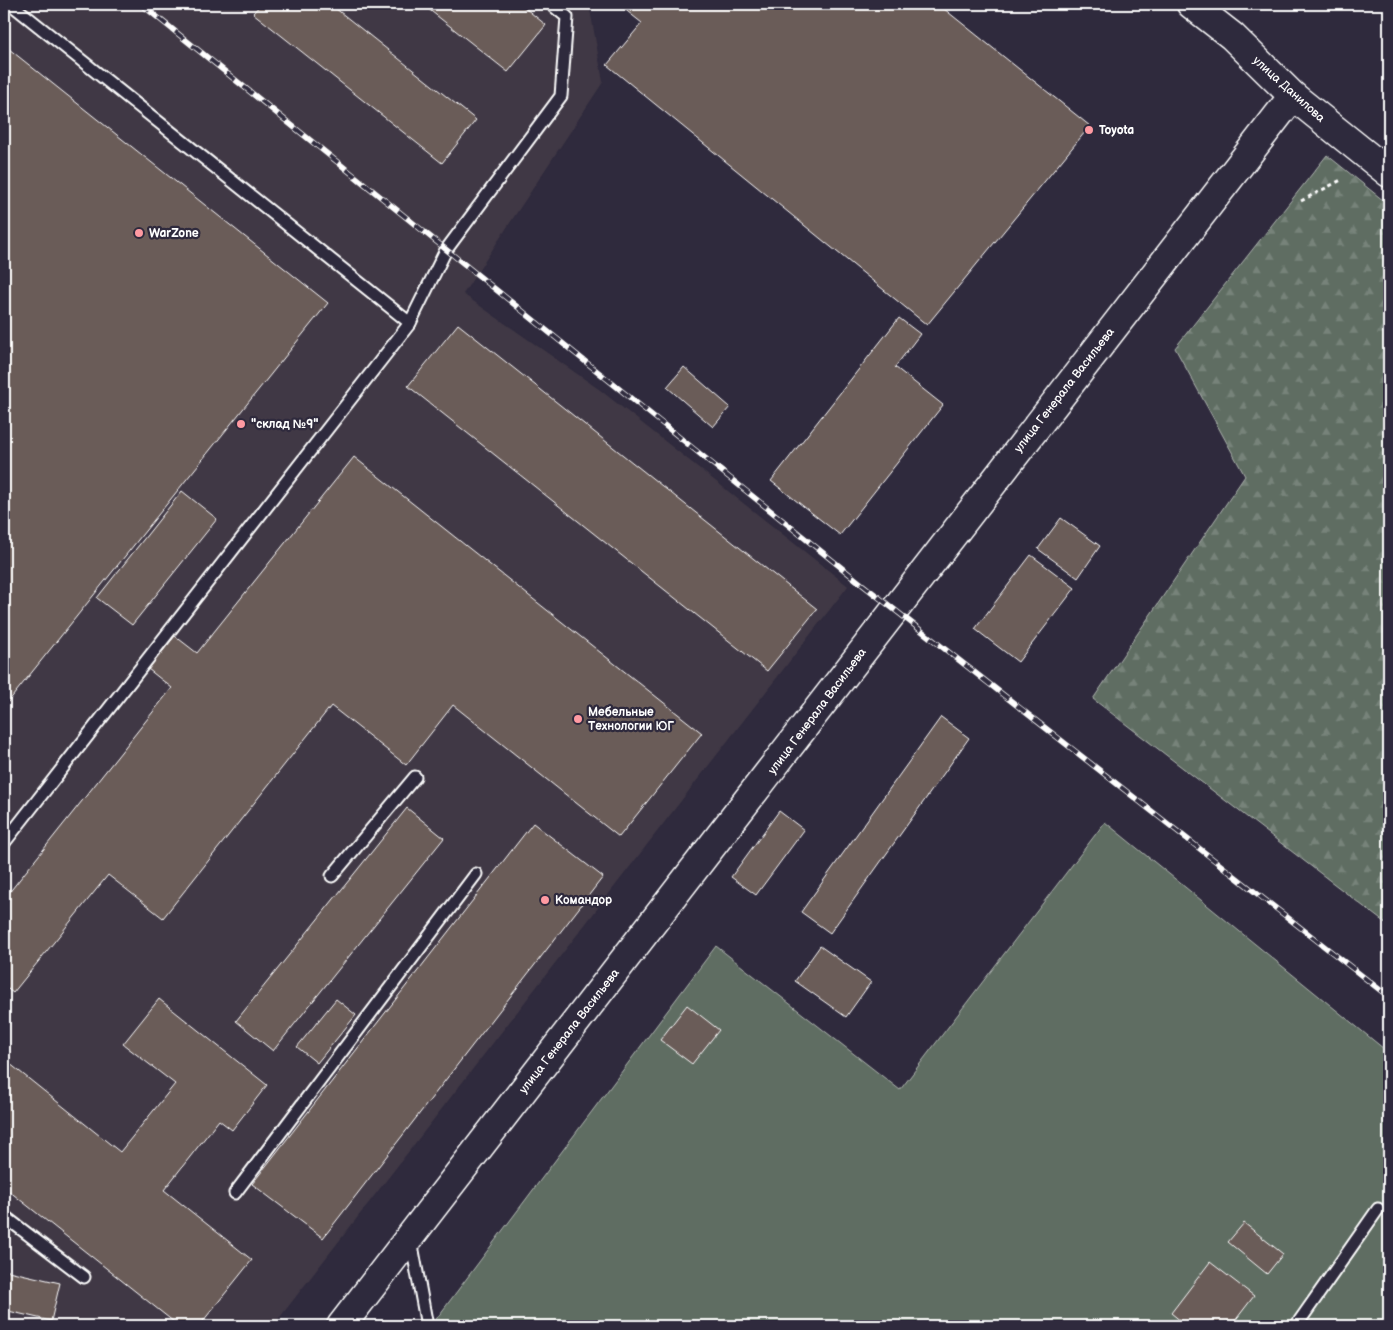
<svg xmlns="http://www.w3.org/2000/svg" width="1393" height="1330" viewBox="0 0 1393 1330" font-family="'Balsamiq Sans',sans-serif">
  <defs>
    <pattern id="forest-firs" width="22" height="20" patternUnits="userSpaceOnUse" patternTransform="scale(1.25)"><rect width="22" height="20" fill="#5f6d62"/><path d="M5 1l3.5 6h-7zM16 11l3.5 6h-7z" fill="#77837a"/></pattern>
  </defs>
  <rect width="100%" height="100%" fill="#2f2a3d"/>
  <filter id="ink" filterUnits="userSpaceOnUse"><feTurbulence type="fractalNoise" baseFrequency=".02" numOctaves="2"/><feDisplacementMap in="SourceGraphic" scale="10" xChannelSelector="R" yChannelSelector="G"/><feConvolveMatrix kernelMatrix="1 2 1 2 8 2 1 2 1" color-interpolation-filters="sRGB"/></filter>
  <g filter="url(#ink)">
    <!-- built -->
    <path fill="#413945" d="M4,4H589L603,82L463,294L600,390L848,586L273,1326H4Z"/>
    <!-- green -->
    <path fill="#5f6d62" stroke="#afb6b0" d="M1105,822L1389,1053V1326H431L716,946L900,1090Z"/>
    <!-- forest -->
    <path fill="url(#forest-firs)" stroke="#afb6b0" d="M1327,155L1389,205V926L1093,699L1245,476L1175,348Z"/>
    <!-- building -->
    <g fill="#6b5b59" stroke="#fff">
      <path d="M261,4H330L476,120L442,163L253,13Z"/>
      <path d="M422,4H520L546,25L508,72Z"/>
      <path d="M618,4H938L1090,126L927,325L607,65L642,23Z"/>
      <path d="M4,45L328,303L4,707Z"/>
      <path d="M899,318L920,334L895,367L943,405L840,535L771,481Z"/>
      <path d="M458,324L817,609L767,671L408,386Z"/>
      <path d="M684,367L730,407L713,427L667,387Z"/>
      <path d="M354,457L702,733L619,837L453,705L406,765L331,706L163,918L108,875L13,993L4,986V899L172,688L148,669L175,636L197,653Z"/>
      <path d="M182,491L217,519L132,625L97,598Z"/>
      <path d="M1061,518L1100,546L1078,578L1038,549Z"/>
      <path d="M1031,555L1075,588L1018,662L975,629Z"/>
      <path d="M941,717L969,738L830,933L801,912Z"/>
      <path d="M407,808L444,838L273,1051L236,1021Z"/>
      <path d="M779,811L804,830L756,895L731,877Z"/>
      <path d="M533,823L603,877L323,1238L252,1184Z"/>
      <path d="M820,946L871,982L846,1017L795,981Z"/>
      <path d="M159,999L267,1085L232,1130L219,1120L164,1190L252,1260L199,1326H179L4,1187V1059L120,1152L175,1084L123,1044Z"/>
      <path d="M336,999L356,1015L317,1063L297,1047Z"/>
      <path d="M687,1005L719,1030L692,1064L660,1040Z"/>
      <path d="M1244,1223L1283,1254L1267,1274L1228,1242Z"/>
      <path d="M1210,1262L1254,1296L1231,1326H1187L1171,1313Z"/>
      <path d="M4,1270L60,1283L51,1321L4,1310Z"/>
    </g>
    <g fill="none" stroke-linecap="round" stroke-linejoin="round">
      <defs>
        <g id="service">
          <path d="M11,4L410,323"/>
          <path d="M4,843L410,323L446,250L561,96L567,17L551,4"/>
          <path d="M332,876L415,777"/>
          <path d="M235,1193L476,874"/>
          <path d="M4,1216L84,1277"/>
          <path d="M411,1240L427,1326"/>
          <path d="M1296,1326L1378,1209"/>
        </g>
        <path id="tertiary" d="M1293,96L1389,173"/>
        <path id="secondary" d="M341,1326C658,916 975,505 1293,96L1232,36L1191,4"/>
      </defs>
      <!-- service casing -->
      <use href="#service" stroke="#fff" stroke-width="15"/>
      <!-- tertiary casing -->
      <use href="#tertiary" stroke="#fff" stroke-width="31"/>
      <!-- secondary casing -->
      <use href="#secondary" stroke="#fff" stroke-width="31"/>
      <!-- path -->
      <path stroke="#fff" stroke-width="3" stroke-dasharray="4 4" stroke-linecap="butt" d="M1301,201L1343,179"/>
      <!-- service -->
      <use href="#service" stroke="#2f2a3d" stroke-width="11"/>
      <!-- tertiary -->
      <use href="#tertiary" stroke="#2f2a3d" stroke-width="28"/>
      <!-- secondary -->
      <use href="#secondary" stroke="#2f2a3d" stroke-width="28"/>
      <defs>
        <path id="rail" d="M141,4L863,585L1389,997"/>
      </defs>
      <!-- rail casing -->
      <use href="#rail" stroke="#fff" stroke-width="5.5"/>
      <!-- rail -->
      <use href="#rail" stroke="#2f2a3d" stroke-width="4" stroke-dasharray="11" stroke-linecap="butt"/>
    </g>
  </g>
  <!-- markers -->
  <g fill="#ff9aa2" stroke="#2f2a3d" stroke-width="2">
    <circle cx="1089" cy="130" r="5"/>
    <circle cx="139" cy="233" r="5"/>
    <circle cx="241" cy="424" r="5"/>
    <circle cx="578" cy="719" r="5"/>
    <circle cx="545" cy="900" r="5"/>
  </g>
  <g text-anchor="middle" stroke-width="4.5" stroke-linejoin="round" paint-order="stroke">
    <!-- street labels -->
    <g font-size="12" fill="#fff" stroke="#2f2a3d">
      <text transform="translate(1289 89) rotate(42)" y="4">улица Данилова</text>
      <text transform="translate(1064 390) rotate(-52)" y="4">улица Генерала Васильева</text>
      <text transform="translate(817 711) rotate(-53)" y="4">улица Генерала Васильева</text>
      <text transform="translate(569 1031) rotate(-52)" y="4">улица Генерала Васильева</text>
    </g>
    <!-- poi labels -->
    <g font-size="12" font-weight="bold" fill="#fff" stroke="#2f2a3d" text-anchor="start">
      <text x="1099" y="134">Toyota</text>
      <text x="149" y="237">WarZone</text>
      <text x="251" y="428">"склад №9"</text>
      <text x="588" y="716">Мебельные<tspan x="588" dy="14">Технологии ЮГ</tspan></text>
      <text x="555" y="904">Командор</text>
    </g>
  </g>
  <!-- margin -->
  <rect width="1393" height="1330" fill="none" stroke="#2f2a3d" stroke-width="20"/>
  <rect x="10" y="10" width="1373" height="1310" fill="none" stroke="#fff" stroke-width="2" filter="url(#ink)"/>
</svg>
